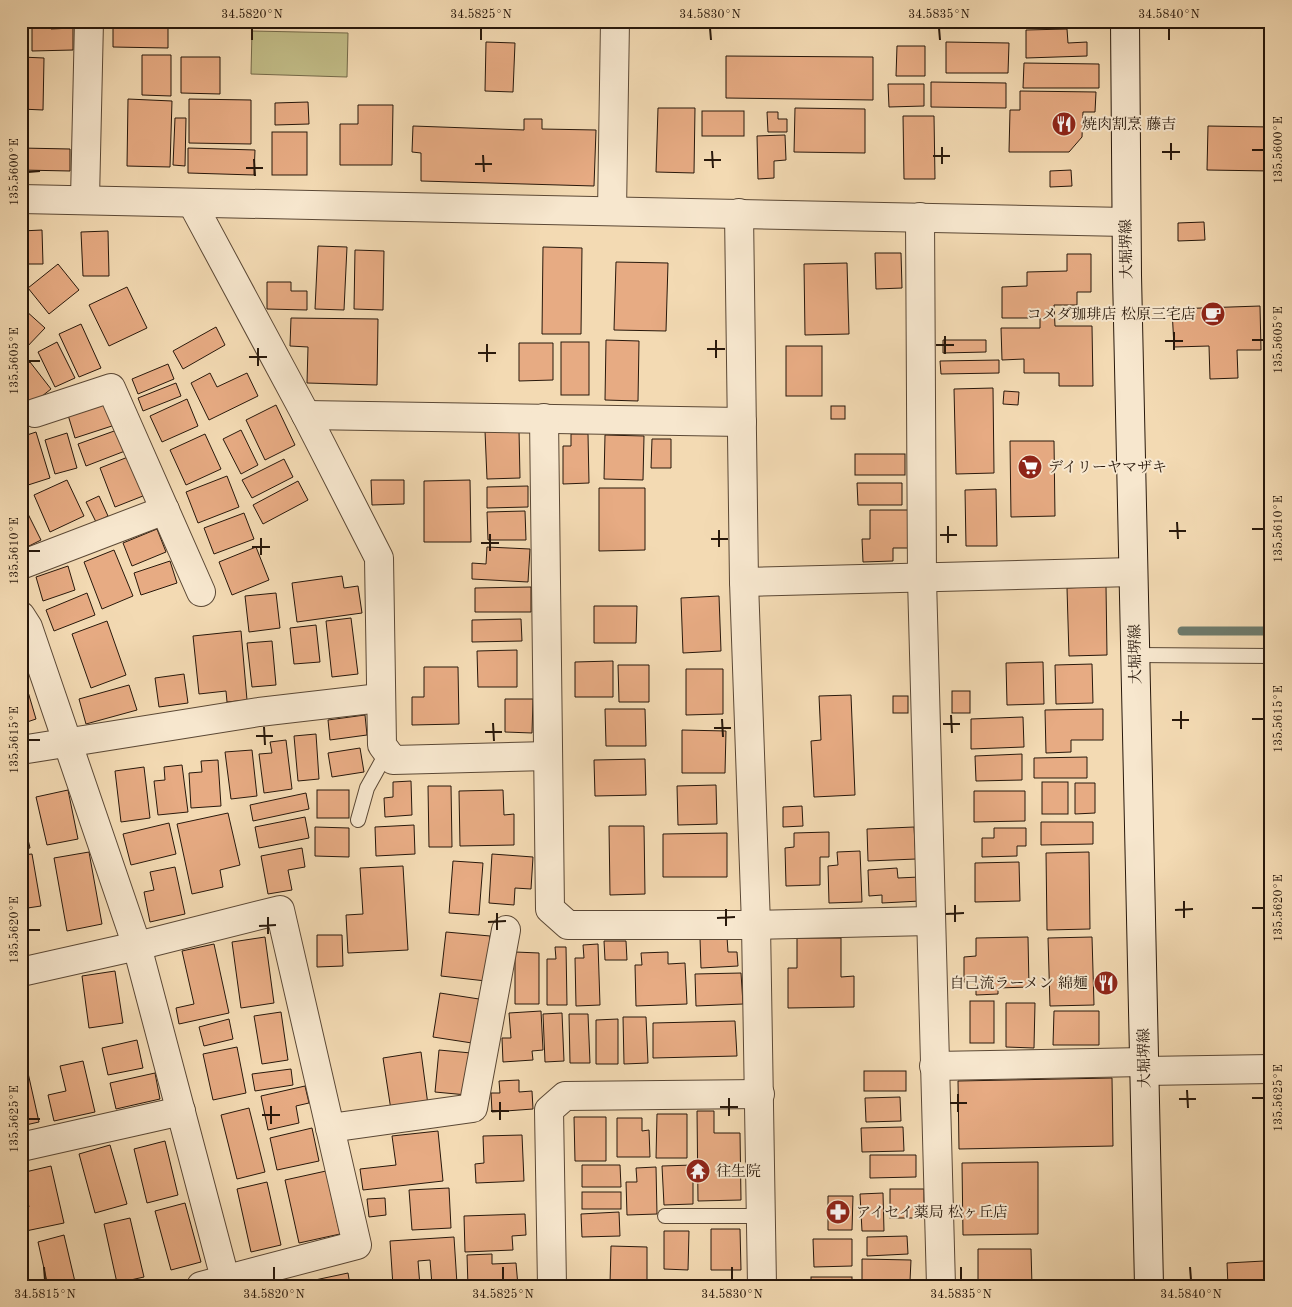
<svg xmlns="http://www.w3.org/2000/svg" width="1292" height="1307" viewBox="0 0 1292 1307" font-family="'Old Standard TT','Noto Serif JP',serif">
  <rect width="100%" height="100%" fill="#f3dab3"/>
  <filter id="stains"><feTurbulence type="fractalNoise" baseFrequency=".004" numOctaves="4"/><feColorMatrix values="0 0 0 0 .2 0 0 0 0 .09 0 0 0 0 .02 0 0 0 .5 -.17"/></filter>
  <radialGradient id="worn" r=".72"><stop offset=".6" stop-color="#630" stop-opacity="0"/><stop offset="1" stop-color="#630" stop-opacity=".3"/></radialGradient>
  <!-- green -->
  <path fill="#c2bd88" stroke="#756a4a" d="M252,31L348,33L347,77L251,74Z"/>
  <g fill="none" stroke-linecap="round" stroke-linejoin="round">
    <!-- stream -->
    <path stroke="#6d7a6c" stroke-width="9" d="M1182,631H1271"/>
  </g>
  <!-- building -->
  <g fill="#e7ab83" stroke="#28180b">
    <path d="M113,21H168V48L113,47Z"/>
    <path d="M32,22H51V29L73,28V50L32,51Z"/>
    <path d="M21,28H26L25,52L21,51Z"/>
    <path d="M1067,29L1068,43L1087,42V56L1026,58V30Z"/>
    <path d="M486,42L515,43L513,92L485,91Z"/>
    <path d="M946,42L1009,43L1008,73H946Z"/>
    <path d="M897,46H925V76H896Z"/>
    <path d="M142,55H171V96L142,95Z"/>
    <path d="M726,56L873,57V100L726,98Z"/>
    <path d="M21,57L44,58L43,110L21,109Z"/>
    <path d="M181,57H220V94L181,93Z"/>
    <path d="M1024,63L1099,64V88H1023Z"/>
    <path d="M931,82L1006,83V108L931,107Z"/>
    <path d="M888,84H924V106L889,107Z"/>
    <path d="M1020,91L1096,92L1095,112H1083L1082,137L1069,152H1009L1010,110H1020Z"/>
    <path d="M128,99L172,101L170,167L127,166Z"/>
    <path d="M189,99L251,100V144L189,143Z"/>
    <path d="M308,102L309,124L275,125V103Z"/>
    <path d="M358,105H393L392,165H340V124H358Z"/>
    <path d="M658,108H695L694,173L656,172Z"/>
    <path d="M795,108L865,109V153L794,152Z"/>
    <rect x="702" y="111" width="42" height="25"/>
    <path d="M767,112H778V119H787V132H768Z"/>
    <path d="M903,116H934L935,179H904Z"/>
    <path d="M175,118H186L185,166L173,165Z"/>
    <path d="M524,119H542V129L596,130L594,186L421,181V153L412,152L413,126L524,130Z"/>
    <path d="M1208,126L1271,127V171L1207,170Z"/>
    <rect x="272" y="132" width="35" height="43"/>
    <path d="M785,135L786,160L774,161V178L758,179L757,136Z"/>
    <path d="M21,148L70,149V171L21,170Z"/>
    <path d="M188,148L255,150L254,175L188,173Z"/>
    <path d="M1071,170L1072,186L1050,187V171Z"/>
    <path d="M1204,222L1205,240L1178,241V223Z"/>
    <path d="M42,230L43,264H21V231Z"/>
    <path d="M108,231L109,276H83L81,232Z"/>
    <path d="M318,246L347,247L344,310L315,309Z"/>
    <path d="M543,247L582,248L581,334H542Z"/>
    <path d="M355,250L384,251L383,310L354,309Z"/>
    <path d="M875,253H901L902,288L876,289Z"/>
    <path d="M1067,254H1091V292H1077V305H1054L1055,326H1092L1093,386H1059V373H1024V359L1002,360L1001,328H1040V318H1002V287L1027,286V272L1067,271Z"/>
    <path d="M616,262L668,263L666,331L614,330Z"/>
    <path d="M847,263L849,334L805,335L804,264Z"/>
    <path d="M58,264L79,290L49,314L28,288Z"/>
    <path d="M267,282H291V291H307V310L267,309Z"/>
    <path d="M127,287L147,328L109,346L89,305Z"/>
    <path d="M1260,306L1261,350H1237L1238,378L1210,379L1209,346L1174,347L1172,309Z"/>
    <path d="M25,310L45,328L24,350L21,347V314Z"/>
    <path d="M291,318L378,319L377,385L307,383L308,347L290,346Z"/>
    <path d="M81,324L101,368L79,377L59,334Z"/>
    <path d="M216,327L225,345L183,369L173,351Z"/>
    <path d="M606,340L639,341L638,401L605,400Z"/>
    <path d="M943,340H986V352L943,353Z"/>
    <path d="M57,342L75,378L55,387L38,352Z"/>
    <rect x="561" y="342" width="28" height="53"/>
    <path d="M519,343H553V380L519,381Z"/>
    <rect x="786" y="346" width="36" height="50"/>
    <path d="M999,360V373L941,374L940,361Z"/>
    <path d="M30,362L51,389L32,404L21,390V369Z"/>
    <path d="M168,364L174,379L138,394L132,379Z"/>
    <path d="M210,373L217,387L247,373L258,396L209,420L191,383Z"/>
    <path d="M176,383L181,396L143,411L138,398Z"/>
    <path d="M993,388L994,473L956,474L954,389Z"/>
    <path d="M1004,391L1019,392L1018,405L1003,404Z"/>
    <path d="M187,399L198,426L162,442L150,416Z"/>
    <path d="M107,402L115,425L75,438L68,415Z"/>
    <path d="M276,405L295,445L265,460L246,420Z"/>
    <rect x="831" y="406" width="14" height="13"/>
    <path d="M117,430L125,451L86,466L78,444Z"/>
    <path d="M241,430L258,465L241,474L223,439Z"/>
    <path d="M519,430L520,478L487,479L485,431Z"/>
    <path d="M36,432L50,478L25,486L21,474V437Z"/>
    <path d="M67,433L77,468L55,474L45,440Z"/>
    <path d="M205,434L221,469L186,485L170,450Z"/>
    <path d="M571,434H588L589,483L563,484V446H571Z"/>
    <path d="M605,435L644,436L643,480L604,479Z"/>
    <path d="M652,439H671V468H651Z"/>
    <path d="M1010,441H1054L1055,516L1011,517Z"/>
    <rect x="855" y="454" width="50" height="21"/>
    <path d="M133,455L148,494L115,507L100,468Z"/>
    <path d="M284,459L293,477L252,498L242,480Z"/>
    <path d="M227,476L239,507L198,523L186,492Z"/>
    <path d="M67,480L84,516L50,532L34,495Z"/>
    <path d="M371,480H404V504L372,505Z"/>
    <path d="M470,480L471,542H424V481Z"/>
    <path d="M298,481L308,500L263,524L253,505Z"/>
    <path d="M857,483H902V505H858Z"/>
    <path d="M528,486V507L487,508V487Z"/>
    <path d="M599,488H645V550L599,551Z"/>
    <path d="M996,489L997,546H966L965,490Z"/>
    <path d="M99,496L108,516L96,522L86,502Z"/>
    <path d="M21,500L41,540L21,550Z"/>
    <path d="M870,510H912V548H893V561L863,562L862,539H870Z"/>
    <path d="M525,511L526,540H488L487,512Z"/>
    <path d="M244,513L254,539L214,554L204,528Z"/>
    <path d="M157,529L166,552L132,566L123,543Z"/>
    <path d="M256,547L269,580L232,595L219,562Z"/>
    <path d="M487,547L530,549L528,582L472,579V563L486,564Z"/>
    <path d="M114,550L133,596L102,609L84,562Z"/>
    <path d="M170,561L177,583L141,595L134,573Z"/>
    <path d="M68,566L75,590L43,601L36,577Z"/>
    <path d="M342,576L344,588L358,586L362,613L297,622L292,583Z"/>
    <path d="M1106,586L1107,655L1069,656L1067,588Z"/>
    <path d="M531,587V612H475V588Z"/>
    <path d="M87,593L95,615L54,631L46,610Z"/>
    <path d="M276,593L280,628L249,632L245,596Z"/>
    <path d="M719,596L721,651L683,653L681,598Z"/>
    <path d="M594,606H637L636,643H594Z"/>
    <path d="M351,618L358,674L332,677L326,621Z"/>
    <path d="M521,619L522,641L472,642V620Z"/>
    <path d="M107,621L126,675L91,688L72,634Z"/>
    <path d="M316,625L320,662L294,664L290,628Z"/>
    <path d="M241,631L247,700L227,702L226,691L199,694L193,636Z"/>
    <path d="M272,641L276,685L252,687L247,643Z"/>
    <path d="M517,650V687H478L477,651Z"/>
    <path d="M613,661V697H575V662Z"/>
    <path d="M1043,662L1044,704L1007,705L1006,663Z"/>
    <path d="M1092,664L1093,703L1056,704L1055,665Z"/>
    <path d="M618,665H649V702H619Z"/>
    <path d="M424,667H458L459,724L412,725V697H424Z"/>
    <path d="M21,668L36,719L21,724Z"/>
    <path d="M686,669H723V714L686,715Z"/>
    <path d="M184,674L188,703L159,707L155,678Z"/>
    <path d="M129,685L137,710L86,724L79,699Z"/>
    <rect x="952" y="691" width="18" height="22"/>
    <path d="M851,695L855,795L814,797L811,741L821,740L819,696Z"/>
    <rect x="893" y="696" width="15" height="17"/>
    <path d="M505,699H533L532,733L505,732Z"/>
    <path d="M605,709H645L646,746H606Z"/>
    <path d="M1103,709V740H1071V752L1046,753L1045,710Z"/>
    <path d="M365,715L367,735L330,740L328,720Z"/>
    <path d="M1023,717L1024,747L971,749V719Z"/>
    <path d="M682,730L726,731L725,773H682Z"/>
    <path d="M316,734L319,779L298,781L294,736Z"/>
    <path d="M286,740L292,789L264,793L259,754L272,753L270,742Z"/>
    <path d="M360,748L364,772L332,777L328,753Z"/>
    <path d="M252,750L257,796L231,799L225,752Z"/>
    <path d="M1022,754V780L976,781L975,756Z"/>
    <path d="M1087,757V778H1034V758Z"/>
    <path d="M645,759L646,795L595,796L594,760Z"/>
    <path d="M218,760L221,806L191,808L189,773L202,772L201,761Z"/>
    <path d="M182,765L188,812L158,815L154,781L165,780L164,767Z"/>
    <path d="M144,767L150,818L121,822L115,771Z"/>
    <path d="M411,781L412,815L385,817L384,798L393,797V782Z"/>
    <rect x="1042" y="782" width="26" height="32"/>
    <path d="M1075,783H1095V813L1075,814Z"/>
    <path d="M716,785L717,824L678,825L677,786Z"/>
    <path d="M428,786H451L452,847H429Z"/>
    <path d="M68,790L78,839L47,845L36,797Z"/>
    <rect x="317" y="790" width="32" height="28"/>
    <path d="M503,790L504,815L514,814V845L460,846L459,791Z"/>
    <path d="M974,791H1025V821L974,822Z"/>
    <path d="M306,793L309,809L253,821L250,805Z"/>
    <path d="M802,806L803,826L783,827V807Z"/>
    <path d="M21,809L30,848L21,850Z"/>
    <path d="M228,813L240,865L220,870L223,887L192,894L177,824Z"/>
    <path d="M305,817L309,838L259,848L255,827Z"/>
    <path d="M1041,822H1093V844L1041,845Z"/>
    <path d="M169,823L176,854L131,865L123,834Z"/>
    <path d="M414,825L415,854L376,856L375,827Z"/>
    <path d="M609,826H644L645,894L610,895Z"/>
    <path d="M315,827L349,828V857L315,856Z"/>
    <path d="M914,827L916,859L868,861L867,829Z"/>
    <path d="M994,828H1026V846H1017V856L982,857V838H994Z"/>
    <path d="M829,832V857H820V885L786,886L785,848L794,847V833Z"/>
    <path d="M727,833V877H663V834Z"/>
    <path d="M302,848L305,867L288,870L292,890L268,894L261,856Z"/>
    <path d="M860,851L862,902L829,903L828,866L838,865L837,852Z"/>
    <path d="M89,852L102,924L67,931L54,858Z"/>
    <path d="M1089,852L1090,929L1047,930L1046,853Z"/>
    <path d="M32,854L41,906L21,909V855Z"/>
    <path d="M492,854L533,857L531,889L515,888L514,905L489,903Z"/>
    <path d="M453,861L483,863L479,915L449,913Z"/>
    <path d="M1019,862L1020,901L975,902V863Z"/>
    <path d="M403,866L408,950L348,953L346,915L363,914L360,868Z"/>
    <path d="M175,867L185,914L150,922L144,892L154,890L150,872Z"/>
    <path d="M897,868L898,878L919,877L920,901L882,903V895L869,896L868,870Z"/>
    <path d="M446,932L490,936L486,981L441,976Z"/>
    <path d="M317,935H342L343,966L317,967Z"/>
    <path d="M265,937L274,1003L241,1008L232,942Z"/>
    <path d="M727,937L728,952H737L738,966L701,968L700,939Z"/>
    <path d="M1028,937L1029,987L998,988V994L976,995V981L964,982V957L976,956V938Z"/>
    <path d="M1092,937L1094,1005L1050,1006L1048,938Z"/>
    <path d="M797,938H841V977L854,976V1007L788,1008V968H797Z"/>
    <path d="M604,941H626L627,960H605Z"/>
    <path d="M214,944L229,1013L179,1024L176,1008L194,1004L182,951Z"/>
    <path d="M598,944L600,1005L576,1006L575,958H584L583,945Z"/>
    <path d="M555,947H566L567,1005H547V959H556Z"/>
    <path d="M515,952L539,953V1004H515Z"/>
    <path d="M668,952V964L685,963L687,1004L636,1006L635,965H642L641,953Z"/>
    <path d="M115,971L123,1023L89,1028L82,976Z"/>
    <path d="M741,973L743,1004L696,1006L695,974Z"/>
    <path d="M440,993L479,999L472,1043L433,1037Z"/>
    <rect x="970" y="1001" width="24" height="42"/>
    <path d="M1006,1003H1035L1034,1048L1006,1047Z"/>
    <path d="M541,1011L543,1050L532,1051L533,1060L503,1062L502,1038H511L509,1013Z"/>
    <path d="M1054,1011H1099V1045H1053Z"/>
    <path d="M281,1012L288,1060L262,1064L254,1016Z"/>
    <path d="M562,1013L564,1061L545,1062L543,1014Z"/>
    <path d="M569,1014H588L590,1063H570Z"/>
    <path d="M623,1017H646L648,1063L624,1064Z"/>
    <path d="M229,1019L233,1039L204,1046L199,1027Z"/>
    <path d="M618,1019V1064H596V1020Z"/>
    <path d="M735,1021L737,1056L653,1058V1023Z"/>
    <path d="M137,1040L143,1068L108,1075L102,1048Z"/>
    <path d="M237,1047L246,1093L213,1100L203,1054Z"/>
    <path d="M439,1050L471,1053L467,1095L435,1092Z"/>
    <path d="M421,1052L428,1105L391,1110L383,1058Z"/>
    <path d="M83,1061L95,1112L54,1121L48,1095L66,1091L60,1066Z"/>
    <path d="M26,1064L39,1122L21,1126V1065Z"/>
    <path d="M291,1069L293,1085L255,1091L252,1074Z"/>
    <rect x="864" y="1071" width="42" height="20"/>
    <path d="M155,1073L160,1099L116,1109L110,1083Z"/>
    <path d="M1112,1078L1113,1146L959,1149L958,1081Z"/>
    <path d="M519,1080V1092L532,1091L533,1109L492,1112L491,1093H500L499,1081Z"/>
    <path d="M305,1086L309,1103L296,1106L299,1123L268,1130L261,1096Z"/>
    <path d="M900,1097L901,1121L866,1122L865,1098Z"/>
    <path d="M249,1108L265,1172L237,1179L221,1115Z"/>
    <path d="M697,1111H714V1133H740L741,1200L698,1201Z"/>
    <path d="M657,1114H687V1158H656Z"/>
    <path d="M574,1117H606V1161H575Z"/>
    <path d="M617,1118H642V1131L649,1130L650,1157H617Z"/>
    <path d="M903,1127L904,1151L862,1152L861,1128Z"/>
    <path d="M312,1128L319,1161L277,1170L270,1138Z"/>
    <path d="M438,1131L443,1181L363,1190L360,1169L396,1165L392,1136Z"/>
    <path d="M522,1135L524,1181L476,1183L475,1164L484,1163L483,1136Z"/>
    <path d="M165,1141L178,1195L147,1203L134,1149Z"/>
    <path d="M110,1145L127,1204L95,1213L79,1154Z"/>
    <path d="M870,1155H916V1177L870,1178Z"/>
    <path d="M1038,1162V1234L963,1235L962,1163Z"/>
    <path d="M582,1165H620L621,1187H582Z"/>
    <path d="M693,1165V1204L664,1205L662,1166Z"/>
    <path d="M51,1166L64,1223L21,1232V1209L29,1207L21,1173Z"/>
    <path d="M656,1167L657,1214L627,1215L626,1182H637L636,1168Z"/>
    <path d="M326,1171L340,1234L299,1243L285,1180Z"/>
    <path d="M267,1182L281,1245L251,1252L237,1189Z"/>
    <path d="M449,1188L451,1228L412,1230L409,1190Z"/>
    <rect x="890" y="1189" width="34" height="29"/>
    <rect x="582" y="1192" width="39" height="17"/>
    <path d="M883,1193L884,1231H862L860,1194Z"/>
    <path d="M828,1196H853L852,1230H828Z"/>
    <path d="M385,1198L386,1215L369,1217L367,1199Z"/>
    <path d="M185,1203L201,1262L171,1270L155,1211Z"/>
    <path d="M619,1212L620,1236L582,1237L581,1214Z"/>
    <path d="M525,1214L526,1235L512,1236L513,1250L465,1252L464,1216Z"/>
    <path d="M130,1218L144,1277L117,1283L104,1224Z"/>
    <path d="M711,1229H740L741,1270H711Z"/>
    <path d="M664,1231H689L688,1270L664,1269Z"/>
    <path d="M64,1235L76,1286H48L38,1242Z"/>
    <path d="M907,1236L908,1254L867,1256V1237Z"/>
    <path d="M454,1237L457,1284L432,1285L430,1260L418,1261L420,1286H393L390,1241Z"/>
    <path d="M813,1239H852V1266L814,1267Z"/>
    <path d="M611,1246L647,1247V1284H610Z"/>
    <path d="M978,1249H1031L1032,1286H978Z"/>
    <path d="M492,1254V1264L516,1263L518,1286H468L467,1255Z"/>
    <path d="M862,1259L911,1260L910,1281L892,1280V1286H862Z"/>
    <path d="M1264,1261L1265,1286H1228L1227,1263Z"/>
    <path d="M348,1273L350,1285L364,1282L365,1286H316L315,1280Z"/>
    <rect x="811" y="1277" width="41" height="9"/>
  </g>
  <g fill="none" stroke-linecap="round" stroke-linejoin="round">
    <defs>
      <g id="service">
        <path d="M1135,655L1271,656"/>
        <path d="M358,820L367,788L387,752"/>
        <path d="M665,1216H761"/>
      </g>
      <g id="minor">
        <path d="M85,199L89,21"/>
        <path d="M192,203L306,415L379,558L382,745L393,760L548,756"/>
        <path d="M612,211L615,21"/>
        <path d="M739,213L744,582L756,925L762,1286"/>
        <path d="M920,217L922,579L941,1286"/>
        <path d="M35,413L111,388L201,592"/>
        <path d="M306,415L742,422"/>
        <path d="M544,418L550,909L568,925H756L930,921"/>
        <path d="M21,565L165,510"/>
        <path d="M744,582L1133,572"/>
        <path d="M21,616L28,627L137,946L227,1286"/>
        <path d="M21,750L259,712L380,698"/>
        <path d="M21,972L137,946L280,910L357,1245L201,1286"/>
        <path d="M934,1066L1144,1062"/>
        <path d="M1144,1071L1271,1069"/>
        <path d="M330,1128L473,1108L506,930"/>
        <path d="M21,1147L181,1111"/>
        <path d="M552,1286L549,1110L565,1096L760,1094"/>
      </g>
      <path id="tertiary" d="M21,199L1126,222"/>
      <path id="secondary" d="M1125,21L1127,275L1149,1286"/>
    </defs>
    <!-- service casing -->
    <use href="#service" stroke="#5b4835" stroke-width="16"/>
    <!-- minor casing -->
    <use href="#minor" stroke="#5b4835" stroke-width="30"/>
    <!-- tertiary casing -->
    <use href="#tertiary" stroke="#5b4835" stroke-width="30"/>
    <!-- secondary casing -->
    <use href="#secondary" stroke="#28180b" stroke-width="30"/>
    <!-- service -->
    <use href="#service" stroke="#f7e7ce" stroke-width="14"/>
    <!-- minor -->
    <use href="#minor" stroke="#f7e7ce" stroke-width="28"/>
    <!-- tertiary -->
    <use href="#tertiary" stroke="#f7e7ce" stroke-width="28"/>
    <!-- secondary -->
    <use href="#secondary" stroke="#f7e7ce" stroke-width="28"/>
  </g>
  <!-- ticks -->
  <path fill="none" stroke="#28180b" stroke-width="2" d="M252,28V40M481,28V40M710,28L711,40M939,28L940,40M1169,28V40M1171,143V160M942,147V164M1252,150H1264M712,151L713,168M1162,152H1180M483,155L484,172M933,156H950M254,159L255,176M704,160H721M475,164H492M246,168H263M28,172L40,171M1174,332V350M945,336V354M716,340V358M1252,340H1264M1165,341H1183M487,344V362M936,345H954M258,348V366M707,349H725M478,353H496M249,357H267M28,361H40M1177,522L1178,539M948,526V543M1252,529H1264M719,530V547M1169,531H1186M490,534V551M940,535H957M261,538V555M711,539H728M481,543H499M252,547H270M28,551H40M1181,711V729M951,715L952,733M722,719L723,737M1252,719H1264M1172,720H1189M493,723L494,741M943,724H960M264,727L265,745M714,728H731M485,732H502M256,736H273M28,740H40M1184,901V918M955,905V922M1252,908H1264M726,909V926M1175,910L1193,909M497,913V930M946,914L964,913M268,917V934M717,918L735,917M488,922L506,921M259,926L276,925M28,930H40M1187,1090L1188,1108M958,1094V1112M729,1098V1116M1252,1098H1264M1179,1099H1196M500,1102V1120M950,1103H967M271,1106V1124M720,1107H738M491,1111H509M262,1115H280M28,1119H40M44,1267L45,1280M274,1267V1280M503,1267V1280M732,1267V1280M961,1267V1280M1190,1267L1191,1280"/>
  <!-- icons -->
  <defs>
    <symbol id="restaurant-disc" viewBox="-11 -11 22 22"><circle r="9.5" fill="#8f2418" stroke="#f7e7ce"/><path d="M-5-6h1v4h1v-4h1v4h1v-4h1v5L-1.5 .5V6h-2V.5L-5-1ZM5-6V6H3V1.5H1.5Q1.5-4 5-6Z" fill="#fff"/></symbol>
    <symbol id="cafe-disc" viewBox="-11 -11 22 22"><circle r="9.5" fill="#8f2418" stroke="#f7e7ce"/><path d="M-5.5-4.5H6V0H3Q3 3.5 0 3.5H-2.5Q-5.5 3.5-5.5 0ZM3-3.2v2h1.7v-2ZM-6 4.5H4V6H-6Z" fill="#fff"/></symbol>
    <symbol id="supermarket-disc" viewBox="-11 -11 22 22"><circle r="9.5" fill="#8f2418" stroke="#f7e7ce"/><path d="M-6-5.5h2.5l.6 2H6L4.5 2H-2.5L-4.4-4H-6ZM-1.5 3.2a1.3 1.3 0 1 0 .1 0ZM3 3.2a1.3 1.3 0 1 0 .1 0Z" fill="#fff"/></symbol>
    <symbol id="temple-disc" viewBox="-11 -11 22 22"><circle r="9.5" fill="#8f2418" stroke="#f7e7ce"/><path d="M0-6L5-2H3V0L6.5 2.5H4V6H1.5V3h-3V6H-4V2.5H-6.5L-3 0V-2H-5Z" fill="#fff"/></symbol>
    <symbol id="pharmacy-disc" viewBox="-11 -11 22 22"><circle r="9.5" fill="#8f2418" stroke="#f7e7ce"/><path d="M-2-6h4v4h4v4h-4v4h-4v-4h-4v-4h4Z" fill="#fff"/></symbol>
  </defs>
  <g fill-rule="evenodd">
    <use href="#restaurant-disc" x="1050" y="110" width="28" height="28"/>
    <use href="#cafe-disc" x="1199" y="300" width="28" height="28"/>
    <use href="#supermarket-disc" x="1016" y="453" width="28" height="28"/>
    <use href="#restaurant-disc" x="1092" y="969" width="28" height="28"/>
    <use href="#temple-disc" x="684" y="1157" width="28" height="28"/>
    <use href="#pharmacy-disc" x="824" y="1198" width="28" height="28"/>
  </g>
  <g text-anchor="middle" stroke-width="4" stroke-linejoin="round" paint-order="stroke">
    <!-- poi labels -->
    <g font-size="15" fill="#28180b" stroke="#f7e7ce" text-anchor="start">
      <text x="1082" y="129">焼肉割烹 藤吉</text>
      <text x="1196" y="319" text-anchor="end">コメダ珈琲店 松原三宅店</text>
      <text x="1048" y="472">デイリーヤマザキ</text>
      <text x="1088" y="988" text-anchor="end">自己流ラーメン 綿麺</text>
      <text x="716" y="1176">往生院</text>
      <text x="856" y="1217">アイセイ薬局 松ヶ丘店</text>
    </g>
    <!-- street labels -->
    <g font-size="15" fill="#28180b" stroke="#f7e7ce">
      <text transform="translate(1126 249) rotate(-91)" y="5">大堀堺線</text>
      <text transform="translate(1135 654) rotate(-91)" y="5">大堀堺線</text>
      <text transform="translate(1144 1058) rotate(-91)" y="5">大堀堺線</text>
    </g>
  </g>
  <!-- margin -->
  <rect width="1292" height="1307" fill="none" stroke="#f3dab3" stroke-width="55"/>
  <rect x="28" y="28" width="1236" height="1252" fill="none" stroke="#28180b" stroke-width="2"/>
  <g font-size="12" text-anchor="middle" fill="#28180b">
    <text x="252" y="18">34.5820°N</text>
    <text x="481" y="18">34.5825°N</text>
    <text x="710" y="18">34.5830°N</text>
    <text x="939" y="18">34.5835°N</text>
    <text x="1169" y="18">34.5840°N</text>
    <text transform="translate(1278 150) rotate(-90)" y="4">135.5600°E</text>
    <text transform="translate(14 172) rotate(-90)" y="4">135.5600°E</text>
    <text transform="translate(1278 340) rotate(-90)" y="4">135.5605°E</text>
    <text transform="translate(14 361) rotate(-90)" y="4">135.5605°E</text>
    <text transform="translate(1278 529) rotate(-90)" y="4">135.5610°E</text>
    <text transform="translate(14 551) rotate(-90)" y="4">135.5610°E</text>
    <text transform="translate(1278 719) rotate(-90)" y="4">135.5615°E</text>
    <text transform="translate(14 740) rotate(-90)" y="4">135.5615°E</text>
    <text transform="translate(1278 908) rotate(-90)" y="4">135.5620°E</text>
    <text transform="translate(14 930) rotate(-90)" y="4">135.5620°E</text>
    <text transform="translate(1278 1098) rotate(-90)" y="4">135.5625°E</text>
    <text transform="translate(14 1119) rotate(-90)" y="4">135.5625°E</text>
    <text x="45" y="1298">34.5815°N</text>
    <text x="274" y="1298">34.5820°N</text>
    <text x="503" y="1298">34.5825°N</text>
    <text x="732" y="1298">34.5830°N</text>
    <text x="961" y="1298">34.5835°N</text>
    <text x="1191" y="1298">34.5840°N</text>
  </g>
  <rect width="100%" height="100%" filter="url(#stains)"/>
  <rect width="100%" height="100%" fill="url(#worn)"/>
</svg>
